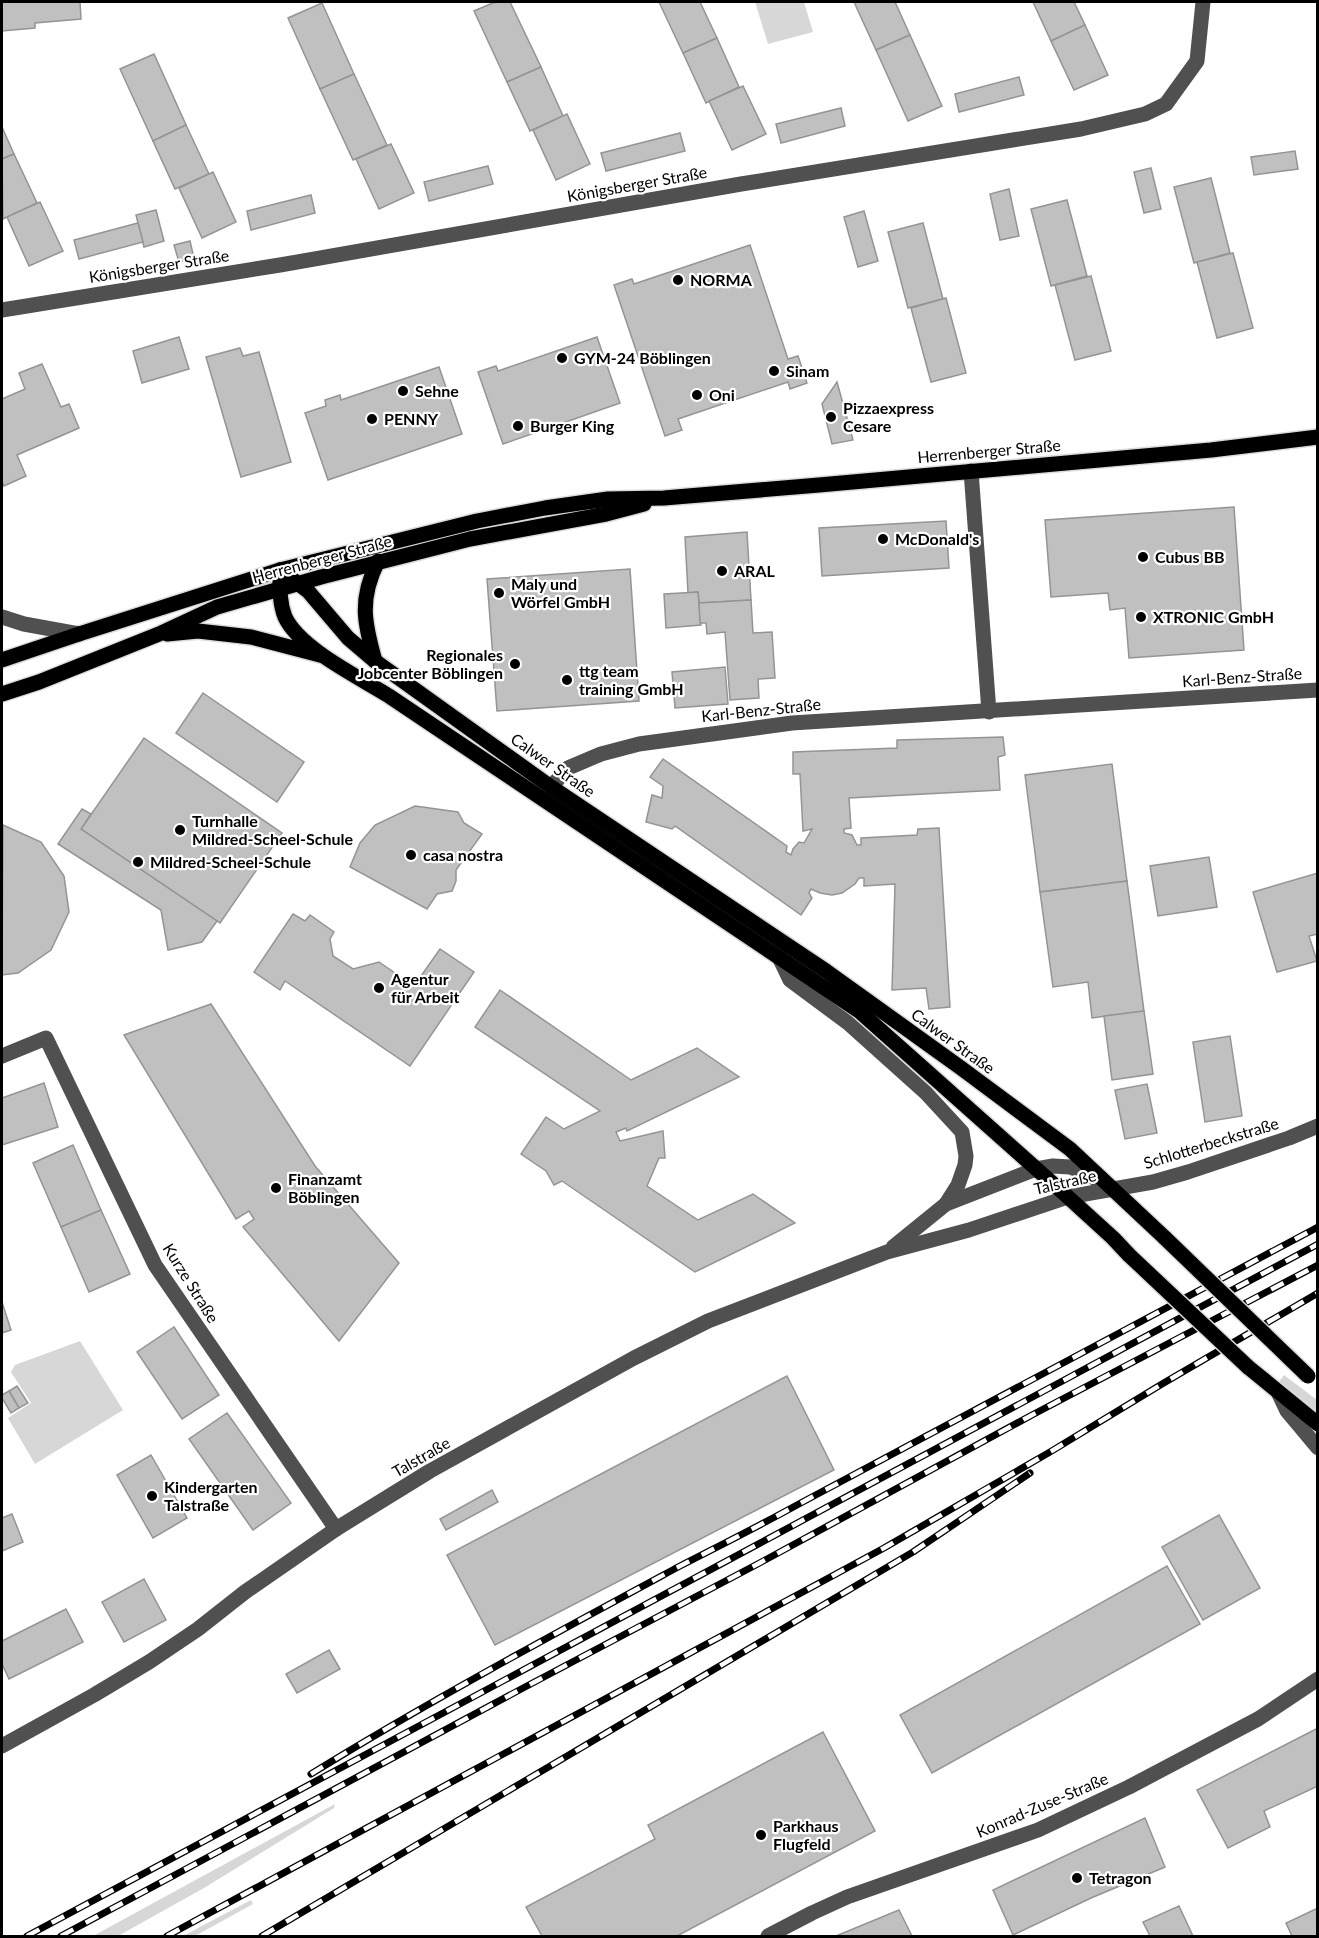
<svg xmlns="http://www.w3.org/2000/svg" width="1319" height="1938" viewBox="0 0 1319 1938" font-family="Lato,sans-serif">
  <rect width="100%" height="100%" fill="#fff"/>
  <!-- green -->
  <g fill="#d7d7d7">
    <path d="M755,2H804L813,32L768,44Z"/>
    <path d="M80,1341L123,1410L35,1464L8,1418L31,1403L11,1372L15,1365Z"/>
    <path d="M1284,1375L1317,1400V1412L1278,1383Z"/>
    <path d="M335,1804L334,1808L204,1888L118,1936H93Z"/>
    <path d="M251,1900L253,1904L195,1936H183Z"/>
  </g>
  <!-- building -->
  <g fill="#c0c0c0" stroke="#949494" stroke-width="1.5">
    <path d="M2,2H80L81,19L35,23V28L2,31Z"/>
    <path d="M495,2H510L541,67L507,82L474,11Z"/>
    <path d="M659,2H700L717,38L683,53Z"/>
    <path d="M854,2H895L910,35L876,50Z"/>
    <path d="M1033,2H1074L1085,25L1051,41Z"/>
    <path d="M322,3L354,74L320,89L288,18Z"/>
    <path d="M1085,25L1108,75L1074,90L1051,41Z"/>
    <path d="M910,35L942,106L908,121L876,50Z"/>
    <path d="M717,38L739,87L706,103L683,53Z"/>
    <path d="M154,54L186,125L153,141L120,69Z"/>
    <path d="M541,67L563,116L530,131L507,82Z"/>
    <path d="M354,74L387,145L353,160L320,89Z"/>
    <path d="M1019,77L1024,95L959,112L955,94Z"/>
    <path d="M743,86L766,134L732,150L709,101Z"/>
    <path d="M841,108L845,126L781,143L776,124Z"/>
    <path d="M567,114L590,164L556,180L533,130Z"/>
    <path d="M186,125L209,174L175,189L153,141Z"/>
    <path d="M2,127L14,154L2,159Z"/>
    <path d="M680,133L685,151L606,171L601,153Z"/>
    <path d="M391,144L414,193L379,209L356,159Z"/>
    <path d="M1295,151L1298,169L1254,175L1251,157Z"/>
    <path d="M14,154L37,203L3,219L2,159Z"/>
    <path d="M488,166L493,184L429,201L424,182Z"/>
    <path d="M1151,168L1161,209L1144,213L1134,172Z"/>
    <path d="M213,172L236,222L202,238L179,188Z"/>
    <path d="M1211,178L1230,253L1194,263L1174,187Z"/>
    <path d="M1009,189L1019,236L1000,240L990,194Z"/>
    <path d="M311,195L315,213L251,230L247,211Z"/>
    <path d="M1067,200L1087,276L1051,286L1031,209Z"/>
    <path d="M40,202L63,251L29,266L7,217Z"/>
    <path d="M156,210L164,241L144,247L136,215Z"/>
    <path d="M864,211L878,261L858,267L844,217Z"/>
    <path d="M138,223L143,242L79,259L74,240Z"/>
    <path d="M923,223L943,299L908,308L888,232Z"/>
    <path d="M190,241L194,258L179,262L174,245Z"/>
    <path d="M750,245L788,359L798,356L807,383L790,389L788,382L678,419L682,430L665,436L614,285L632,279L634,284Z"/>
    <path d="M1233,253L1253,328L1217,338L1197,262Z"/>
    <path d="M1091,276L1111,351L1075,360L1055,285Z"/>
    <path d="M946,298L966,373L931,382L911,308Z"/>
    <path d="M179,337L189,369L142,383L133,351Z"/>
    <path d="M597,337L620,403L503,444L478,372L496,366L498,371Z"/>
    <path d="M240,348L243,356L259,352L291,462L241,477L206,357Z"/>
    <path d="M42,364L61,407L69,404L79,428L17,455L26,476L4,486L2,481V399L25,389L19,373Z"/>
    <path d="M439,367L462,434L328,480L305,413L326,406L325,400L340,395L341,400Z"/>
    <path d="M837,382L853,440L832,444L822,404Z"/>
    <path d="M1234,507L1244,650L1129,658L1125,608L1110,610L1108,593L1051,597L1045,520Z"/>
    <path d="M946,521L949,568L822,576L819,528Z"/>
    <path d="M747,532L751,600L699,603L698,592L688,593L685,537Z"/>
    <path d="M630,569L639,701L497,711L487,579Z"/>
    <path d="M698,592L701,625L666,628L664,594Z"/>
    <path d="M751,600L753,633L772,632L775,678L758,679L759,698L730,700L725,632L707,634L706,623H700L699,603Z"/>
    <path d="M725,667L728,704L675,708L672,672Z"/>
    <path d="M203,693L304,762L277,802L176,733Z"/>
    <path d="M1003,737L1005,755L998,757L1000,790L849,798L851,828L844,829V833L852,835L857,845H861V838L917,835L918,829L939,828L950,1007L929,1009L926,988L892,990L895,884L864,886V878H859L855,884L842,893L832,895L820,893L811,889L809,893L812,898L801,915L675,826L672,829L646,822L652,795L662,798L663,786L650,777L663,759L787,846L786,852L791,855L793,849L799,842L804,843L812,829L803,831L800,774H793V752L897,748V740Z"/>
    <path d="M144,738L282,833L220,923L81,829Z"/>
    <path d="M1112,764L1127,881L1040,892L1025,775Z"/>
    <path d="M415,806L458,812L464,823L482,834L456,870V881L452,891L437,894L427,909L350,867L360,843L375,825Z"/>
    <path d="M82,809L91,814L81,829L217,921L202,942L168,950L161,910L58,844Z"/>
    <path d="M3,825L41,842L64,876L69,912L51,950L18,973L2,975Z"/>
    <path d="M1209,857L1217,907L1158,916L1150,866Z"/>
    <path d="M1318,873V934L1309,936L1317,961L1277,972L1253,892Z"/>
    <path d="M1127,881L1144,1011L1092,1018L1088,982L1053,987L1040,892Z"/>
    <path d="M293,914L305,921L310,915L334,932L330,939L333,956L353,969L379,962L414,986L440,949L474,972L410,1066L285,981L280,990L254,972Z"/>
    <path d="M500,990L631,1080L697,1048L739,1077L627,1131L626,1128L616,1132L620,1141L663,1131L665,1158H659L647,1186L698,1220L753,1194L795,1223L695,1272L562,1181L554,1185L546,1171L521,1154L546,1117L564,1129L600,1111L475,1027Z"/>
    <path d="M211,1004L315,1166L399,1263L339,1341L243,1227L254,1219L249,1211L236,1219L124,1035Z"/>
    <path d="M1144,1011L1153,1074L1112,1080L1104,1016Z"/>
    <path d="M1230,1036L1242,1116L1205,1122L1193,1042Z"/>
    <path d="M44,1083L58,1127L2,1145V1098Z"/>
    <path d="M1147,1084L1157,1133L1125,1139L1115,1090Z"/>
    <path d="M73,1145L101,1210L61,1227L33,1163Z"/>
    <path d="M101,1210L130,1274L89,1292L61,1227Z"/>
    <path d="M2,1302L11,1330L2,1333Z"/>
    <path d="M174,1327L219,1395L182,1419L137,1352Z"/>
    <path d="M787,1376L834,1470L495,1645L447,1555Z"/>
    <path d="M17,1386L28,1403L19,1408L9,1391Z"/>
    <path d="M9,1391L19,1408L11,1413L2,1398V1395Z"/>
    <path d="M227,1413L291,1503L253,1530L189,1439Z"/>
    <path d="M151,1455L187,1518L153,1538L117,1475Z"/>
    <path d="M492,1490L498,1502L446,1530L440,1519Z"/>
    <path d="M12,1514L23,1542L2,1551V1518Z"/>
    <path d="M1219,1515L1260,1588L1203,1620L1162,1547Z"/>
    <path d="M1167,1566L1200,1624L932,1773L900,1715Z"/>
    <path d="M144,1579L166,1620L124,1642L102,1602Z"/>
    <path d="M66,1609L83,1642L9,1679L2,1664V1641Z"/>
    <path d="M329,1650L340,1669L297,1693L286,1674Z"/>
    <path d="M1318,1728V1786L1264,1811L1270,1827L1228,1848L1197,1790Z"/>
    <path d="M823,1732L875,1831L677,1936H542L526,1907L655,1839L648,1825Z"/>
    <path d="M1145,1818L1165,1867L1091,1898L1013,1935L993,1890Z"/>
    <path d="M1179,1906L1193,1936H1150L1143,1922Z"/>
    <path d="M1318,1908V1936H1292L1286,1923Z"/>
    <path d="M899,1910L912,1936H836Z"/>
  </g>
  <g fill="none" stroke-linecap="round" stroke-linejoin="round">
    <defs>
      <g id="major">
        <path d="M280,570L308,591L348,638L375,661L551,787L826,971L961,1068L1070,1149L1165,1238"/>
        <path d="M280,570C280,586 279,602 285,617C300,649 359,677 389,696L859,1011L1068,1197L1113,1238L1129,1255"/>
        <path d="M167,634L198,631L251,637L320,655"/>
        <path d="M2,660L79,634L280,570L477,521L545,508L608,499L664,498L819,485L1211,450L1318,437"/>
        <path d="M375,661C364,622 359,599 378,561"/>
        <path d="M2,694L39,682L159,634L217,607L321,577L470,539L606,514L644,504"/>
        <path d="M1248,1367L1318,1424"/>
      </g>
    </defs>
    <!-- major casing -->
    <use href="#major" stroke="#dbdbdb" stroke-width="18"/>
    <!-- minor -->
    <g stroke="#505050" stroke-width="15">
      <path d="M2,310L280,265L741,184L1081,129L1145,114L1166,104L1197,61L1203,2"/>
      <path d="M971,471L989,712"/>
      <path d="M2,617L24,624L79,634"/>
      <path d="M551,787L568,768L601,754L639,744L792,723L1318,690"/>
      <path d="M779,957L790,980L848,1023L926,1093L962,1132L966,1156L965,1165L958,1185L946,1204"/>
      <path d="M2,1056L46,1038L155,1265L336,1529"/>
      <path d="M893,1247L946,1204L1036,1169L1053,1166L1070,1167L1086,1173L1101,1182"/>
      <path d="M1278,1392L1287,1411L1318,1448"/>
      <path d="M2,1746L94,1695L149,1662L198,1629L245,1592L336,1529L430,1471L634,1358L708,1321L887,1252L969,1230L1068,1197L1153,1182L1188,1172L1289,1138L1318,1126"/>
      <path d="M768,1936L812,1913L847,1897L1038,1830L1129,1787L1258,1719L1318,1679"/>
    </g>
    <!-- major -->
    <use href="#major" stroke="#000" stroke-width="15"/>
    <defs>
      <g id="rail">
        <path d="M311,1774C431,1700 556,1633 680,1566C719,1546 759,1526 797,1505L1318,1227"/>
        <path d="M27,1936L1318,1244"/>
        <path d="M61,1936L525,1687L767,1559L1032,1415L1318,1265"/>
        <path d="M167,1936L884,1548L1050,1452L1162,1384L1318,1293"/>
        <path d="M262,1936L913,1552L1030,1473"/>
      </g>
    </defs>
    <!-- rail casing -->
    <use href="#rail" stroke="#000" stroke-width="7"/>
    <!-- rail -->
    <use href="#rail" stroke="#fff" stroke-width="4.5" stroke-dasharray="14" stroke-linecap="butt"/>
    <defs>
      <g id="major-bridge">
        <path d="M1165,1238L1308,1376"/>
        <path d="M1129,1255L1248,1367"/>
      </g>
    </defs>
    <!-- major-bridge casing -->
    <use href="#major-bridge" stroke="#dbdbdb" stroke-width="18" stroke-linecap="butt"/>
    <!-- major-bridge -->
    <use href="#major-bridge" stroke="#000" stroke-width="15"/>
  </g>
  <!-- markers -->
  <g fill="#000" stroke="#fff" stroke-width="2">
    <circle cx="678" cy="280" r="6"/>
    <circle cx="562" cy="358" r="6"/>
    <circle cx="774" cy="371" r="6"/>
    <circle cx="403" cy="391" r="6"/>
    <circle cx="697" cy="395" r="6"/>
    <circle cx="831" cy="417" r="6"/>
    <circle cx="372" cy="419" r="6"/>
    <circle cx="518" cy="426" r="6"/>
    <circle cx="883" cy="539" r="6"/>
    <circle cx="1143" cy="557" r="6"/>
    <circle cx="722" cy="571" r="6"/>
    <circle cx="499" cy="593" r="6"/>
    <circle cx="1141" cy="617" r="6"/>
    <circle cx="515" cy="664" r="6"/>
    <circle cx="567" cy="680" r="6"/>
    <circle cx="180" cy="830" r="6"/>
    <circle cx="411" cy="855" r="6"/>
    <circle cx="138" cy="862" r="6"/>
    <circle cx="379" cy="988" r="6"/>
    <circle cx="276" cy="1188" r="6"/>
    <circle cx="152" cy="1496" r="6"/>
    <circle cx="761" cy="1835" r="6"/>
    <circle cx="1077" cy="1878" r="6"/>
  </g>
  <g text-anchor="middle" stroke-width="4.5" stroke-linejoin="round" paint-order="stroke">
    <!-- street labels -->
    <g font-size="16" fill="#000" stroke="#fff">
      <text transform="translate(637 184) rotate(-10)" y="6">Königsberger Straße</text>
      <text transform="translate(159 266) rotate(-9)" y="6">Königsberger Straße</text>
      <text transform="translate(989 451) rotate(-5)" y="6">Herrenberger Straße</text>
      <text transform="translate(322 559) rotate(-15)" y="6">Herrenberger Straße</text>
      <text transform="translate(1242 677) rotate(-4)" y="6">Karl-Benz-Straße</text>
      <text transform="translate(761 710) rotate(-6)" y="6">Karl-Benz-Straße</text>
      <text transform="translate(553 765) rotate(35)" y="6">Calwer Straße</text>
      <text transform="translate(953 1041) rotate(36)" y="6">Calwer Straße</text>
      <text transform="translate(1211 1143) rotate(-17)" y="6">Schlotterbeckstraße</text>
      <text transform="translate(1065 1182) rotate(-13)" y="6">Talstraße</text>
      <text transform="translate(191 1283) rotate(58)" y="6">Kurze Straße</text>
      <text transform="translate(421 1457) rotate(-30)" y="6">Talstraße</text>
      <text transform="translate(1042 1805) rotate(-23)" y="6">Konrad-Zuse-Straße</text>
    </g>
    <!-- poi labels -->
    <g font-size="16" font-weight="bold" fill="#000" stroke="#fff" text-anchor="start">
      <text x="690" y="286">NORMA</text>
      <text x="574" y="364">GYM-24 Böblingen</text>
      <text x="786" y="377">Sinam</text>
      <text x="415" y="397">Sehne</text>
      <text x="709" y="401">Oni</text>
      <text x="843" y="414">Pizzaexpress<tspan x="843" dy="18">Cesare</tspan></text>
      <text x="384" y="425">PENNY</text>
      <text x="530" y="432">Burger King</text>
      <text x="895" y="545">McDonald's</text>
      <text x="1155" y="563">Cubus BB</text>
      <text x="734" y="577">ARAL</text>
      <text x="511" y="590">Maly und<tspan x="511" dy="18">Wörfel GmbH</tspan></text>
      <text x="1153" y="623">XTRONIC GmbH</text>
      <text x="503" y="661" text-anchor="end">Regionales<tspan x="503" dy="18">Jobcenter Böblingen</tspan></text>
      <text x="579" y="677">ttg team<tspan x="579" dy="18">training GmbH</tspan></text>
      <text x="192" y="827">Turnhalle<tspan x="192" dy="18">Mildred-Scheel-Schule</tspan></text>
      <text x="423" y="861">casa nostra</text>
      <text x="150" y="868">Mildred-Scheel-Schule</text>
      <text x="391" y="985">Agentur<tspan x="391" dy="18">für Arbeit</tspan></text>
      <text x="288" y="1185">Finanzamt<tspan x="288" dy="18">Böblingen</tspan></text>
      <text x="164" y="1493">Kindergarten<tspan x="164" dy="18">Talstraße</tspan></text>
      <text x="773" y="1832">Parkhaus<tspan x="773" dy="18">Flugfeld</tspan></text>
      <text x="1089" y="1884">Tetragon</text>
    </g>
  </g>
  <!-- border -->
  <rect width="1319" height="1938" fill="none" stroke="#000000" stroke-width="6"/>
</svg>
